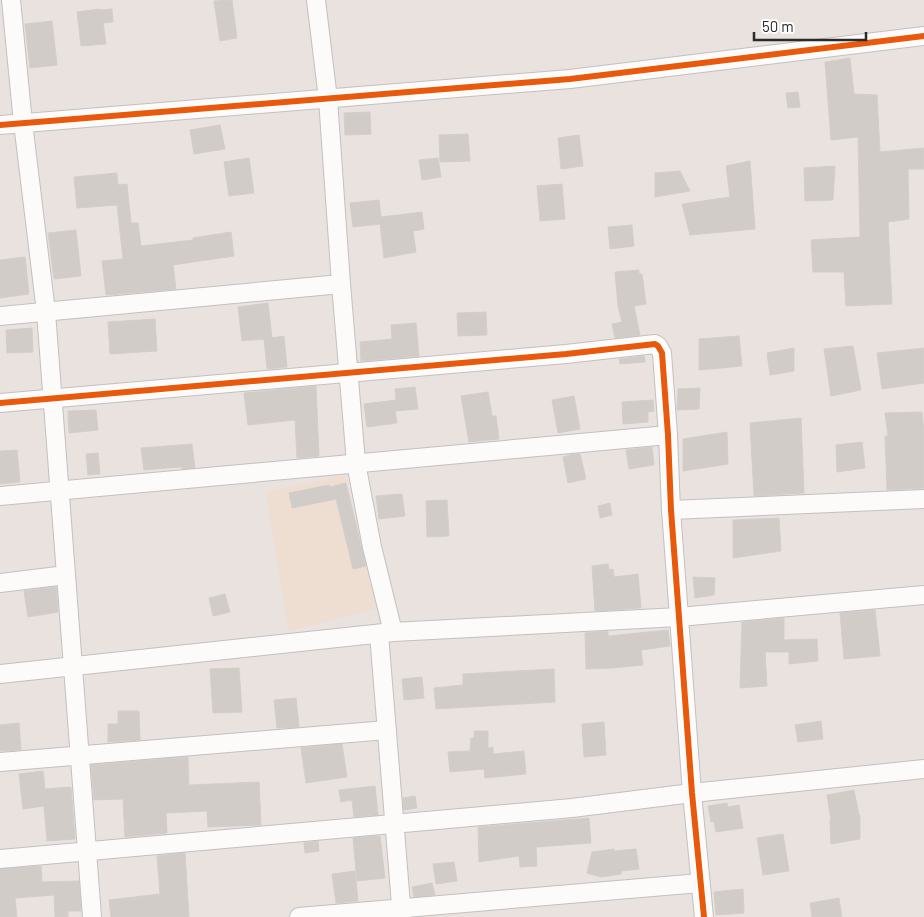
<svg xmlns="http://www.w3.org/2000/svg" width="924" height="917" viewBox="0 0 924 917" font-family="Barlow,sans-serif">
  <rect width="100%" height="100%" fill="#eae2de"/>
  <!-- education -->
  <path fill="#eeded2" d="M345,475L377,608L289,631L266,492Z"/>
  <!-- building -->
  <g fill="#d2ccc9" stroke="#d4cecb">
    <path d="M232,0L237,38L220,41L214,1Z"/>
    <path d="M99,9V10L112,9L113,22L103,23L106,44L81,46L77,12Z"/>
    <path d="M52,21L57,65L30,68L25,24Z"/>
    <path d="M850,58L854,94L877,95L880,152L924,148V169H908L909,219L888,222L892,304L846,306L844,272H813L811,240L860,237L858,137L831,140L825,62Z"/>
    <path d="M798,92L800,107L788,108L786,93Z"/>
    <path d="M370,112L371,134L345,135L344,113Z"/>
    <path d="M220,125L225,149L194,154L190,130Z"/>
    <path d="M468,134L470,161L440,162L439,135Z"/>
    <path d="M579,135L583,166L561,169L558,138Z"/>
    <path d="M249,158L254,193L229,196L224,162Z"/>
    <path d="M438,158L441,177L422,180L419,160Z"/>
    <path d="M750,161L755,229L690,235L682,204L730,197L726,166Z"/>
    <path d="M835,166L833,200L805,201L804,168Z"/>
    <path d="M680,171L690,191L655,197V173Z"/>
    <path d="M117,173L118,185L127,184L131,223H138L141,246L193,240V238L231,232L234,256L173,265L176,289L106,295L102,261L123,259L117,205L77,208L74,177Z"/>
    <path d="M562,184L565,219L540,221L537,186Z"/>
    <path d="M379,200L381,217L422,212L424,229L413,231L416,252L384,258L380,224L353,227L350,203Z"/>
    <path d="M632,225L634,246L610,249L608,227Z"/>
    <path d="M76,230L81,276L54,279L48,233Z"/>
    <path d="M25,257L29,294L0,298V260Z"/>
    <path d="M639,270V274H642L646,304L634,306L640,335L615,338L612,324L622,322L618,306L615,272Z"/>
    <path d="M268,303L272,338L284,336L287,367L267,369L264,339L242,341L238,307Z"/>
    <path d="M486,312L487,335L458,336L457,313Z"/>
    <path d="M155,319L157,351L110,354L108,322Z"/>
    <path d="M416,323L419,356L361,361L360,342L392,339L391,325Z"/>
    <path d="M32,328L33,352L7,353L6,330Z"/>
    <path d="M739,336L742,366L699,370V339Z"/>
    <path d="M853,346L861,390L831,396L824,349Z"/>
    <path d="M794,348V371L770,375L767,353Z"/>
    <path d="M924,348V383L882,389L877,353Z"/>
    <path d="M644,356L645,362L620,364L619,359Z"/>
    <path d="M316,386L319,456L297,458L295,420L248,425L244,393Z"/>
    <path d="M415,387L418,409L395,411L397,423L367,427L364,404L396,400L395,389Z"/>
    <path d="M700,388L699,409L677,410L678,389Z"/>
    <path d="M488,392L492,416H496L499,439L469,442L461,396Z"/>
    <path d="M574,396L580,429L558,433L552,400Z"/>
    <path d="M653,400L654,411L648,412V422L623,424L622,402Z"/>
    <path d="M96,410L98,430L69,433L68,411Z"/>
    <path d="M922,412L924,434V488L887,490L885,436H888L885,413Z"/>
    <path d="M801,418L804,493L754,496L750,423Z"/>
    <path d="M727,432L728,464L683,471V439Z"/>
    <path d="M862,442L865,468L837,472L836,445Z"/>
    <path d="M192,444L195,468L183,469L182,467L167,468L144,470L141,448Z"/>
    <path d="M652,447L654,465L629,469L626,450Z"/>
    <path d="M17,450L20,482L0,484V451Z"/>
    <path d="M98,453L100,474L88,475L86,454Z"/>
    <path d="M574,454H580L586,479L568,483L563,457Z"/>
    <path d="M346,483L366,566L353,569L336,499L292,508L289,493L329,485L330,487Z"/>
    <path d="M402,494L405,516L379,519L376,496Z"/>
    <path d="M447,500L449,536L427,537L426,501Z"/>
    <path d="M610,503L612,515L600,518L598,506Z"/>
    <path d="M779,518L781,551L733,558V520Z"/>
    <path d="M608,564L609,570L613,569L614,577L638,574L641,608L595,611L592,566Z"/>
    <path d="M693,577L715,578L714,595L695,598Z"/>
    <path d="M56,587L58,612L28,617L24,591Z"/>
    <path d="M225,594L230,612L213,616L209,598Z"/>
    <path d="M875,610L880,656L844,659L840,613Z"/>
    <path d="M784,618V640L817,639L818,661L789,664V652H765L767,686L740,688L742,622Z"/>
    <path d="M668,630L670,646L641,650L643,665L612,668L586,669L585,633L608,631V636Z"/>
    <path d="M239,668L242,712L213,713L210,669Z"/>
    <path d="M554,669L555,702L436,709L434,688L463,685V674Z"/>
    <path d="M422,677L424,698L404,700L402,679Z"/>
    <path d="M296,698L299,727L277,728L274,700Z"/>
    <path d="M118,711H139L140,740L108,742V724H118Z"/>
    <path d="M821,721L823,739L798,742L795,725Z"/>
    <path d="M604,722L606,755L584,757L582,724Z"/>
    <path d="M19,723L21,750L0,751V725Z"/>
    <path d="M474,731H488V748L493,747V754L524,751L526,774L485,778L484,769L450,772L448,752L470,751L471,738H474Z"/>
    <path d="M342,744L347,777L306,783L301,748Z"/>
    <path d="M188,757L189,785L259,782L261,825L208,827L207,811L166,813L167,833L125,837L123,799L94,800L91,765Z"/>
    <path d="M43,771L45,789L71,787L75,839L47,841L44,806L23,809L19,774Z"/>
    <path d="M375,786L378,815L354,817L352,800L341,802L339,790Z"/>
    <path d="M854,790L859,815H860V839L831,844L830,820H831L827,795Z"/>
    <path d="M415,796L417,808L404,810L403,798Z"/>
    <path d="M727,803L728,807L739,805L743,828L716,832L714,821L711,822L708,806Z"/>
    <path d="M589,818L591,843L536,847L537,866L520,867L519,856L479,862L478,827Z"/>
    <path d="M783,834L789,871L763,875L757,838Z"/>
    <path d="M380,836L385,878L357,881L353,838Z"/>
    <path d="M318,841L319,851L305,853L304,843Z"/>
    <path d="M614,849V851L636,849L639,869L621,871V874L601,877L587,873L592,852Z"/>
    <path d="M185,853L189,917H111L109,900L160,894L157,856Z"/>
    <path d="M454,862L457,881L436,884L433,864Z"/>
    <path d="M41,866L42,882L79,881L81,911H68V917H55L54,895L15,898L17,917H0V869Z"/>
    <path d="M355,871L358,901L336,903L332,874Z"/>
    <path d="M432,883L435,895L414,897L412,887Z"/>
    <path d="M743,889L744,913L716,915L714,892Z"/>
    <path d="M839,898L842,917H812L810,903Z"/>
  </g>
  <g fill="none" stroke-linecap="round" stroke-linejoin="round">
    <defs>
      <g id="street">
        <path d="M11,0L23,123L46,312L92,917"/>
        <path d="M316,0L328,99L341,284L356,463L372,547L393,632"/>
        <path d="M0,125L570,79L924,36"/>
        <path d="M0,316L341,284"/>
        <path d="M0,403L566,354L655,344L658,346L662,353L668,435L671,510L679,617L692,793L704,917"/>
        <path d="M0,496L668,435"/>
        <path d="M671,510L924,499"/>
        <path d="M0,583L66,575"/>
        <path d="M379,634L402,917"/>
        <path d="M0,674L393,632L679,617L924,595"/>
        <path d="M0,762L387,730"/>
        <path d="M0,859L572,808L692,793L924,769"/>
        <path d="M299,917L700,883"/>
      </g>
    </defs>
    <!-- street casing -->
    <use href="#street" stroke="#c2c0c1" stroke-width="20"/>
    <!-- street -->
    <use href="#street" stroke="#fcfbfa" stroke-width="18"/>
    <defs>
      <g id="cycleway">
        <path d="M0,125L570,79L924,36"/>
        <path d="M0,403L566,354L655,344L658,346L662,353L668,435L671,510L679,617L692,793L704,917"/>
      </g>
    </defs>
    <!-- cycleway casing -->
    <use href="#cycleway" stroke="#fff" stroke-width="9"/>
    <!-- cycleway -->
    <use href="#cycleway" stroke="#e8590c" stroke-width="6"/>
  </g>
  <!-- scale -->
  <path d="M754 32v8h112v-8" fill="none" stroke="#2a2a2a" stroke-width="2.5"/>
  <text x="762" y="32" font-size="15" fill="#2a2a2a" stroke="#ffffff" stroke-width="4" paint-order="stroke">50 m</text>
</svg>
